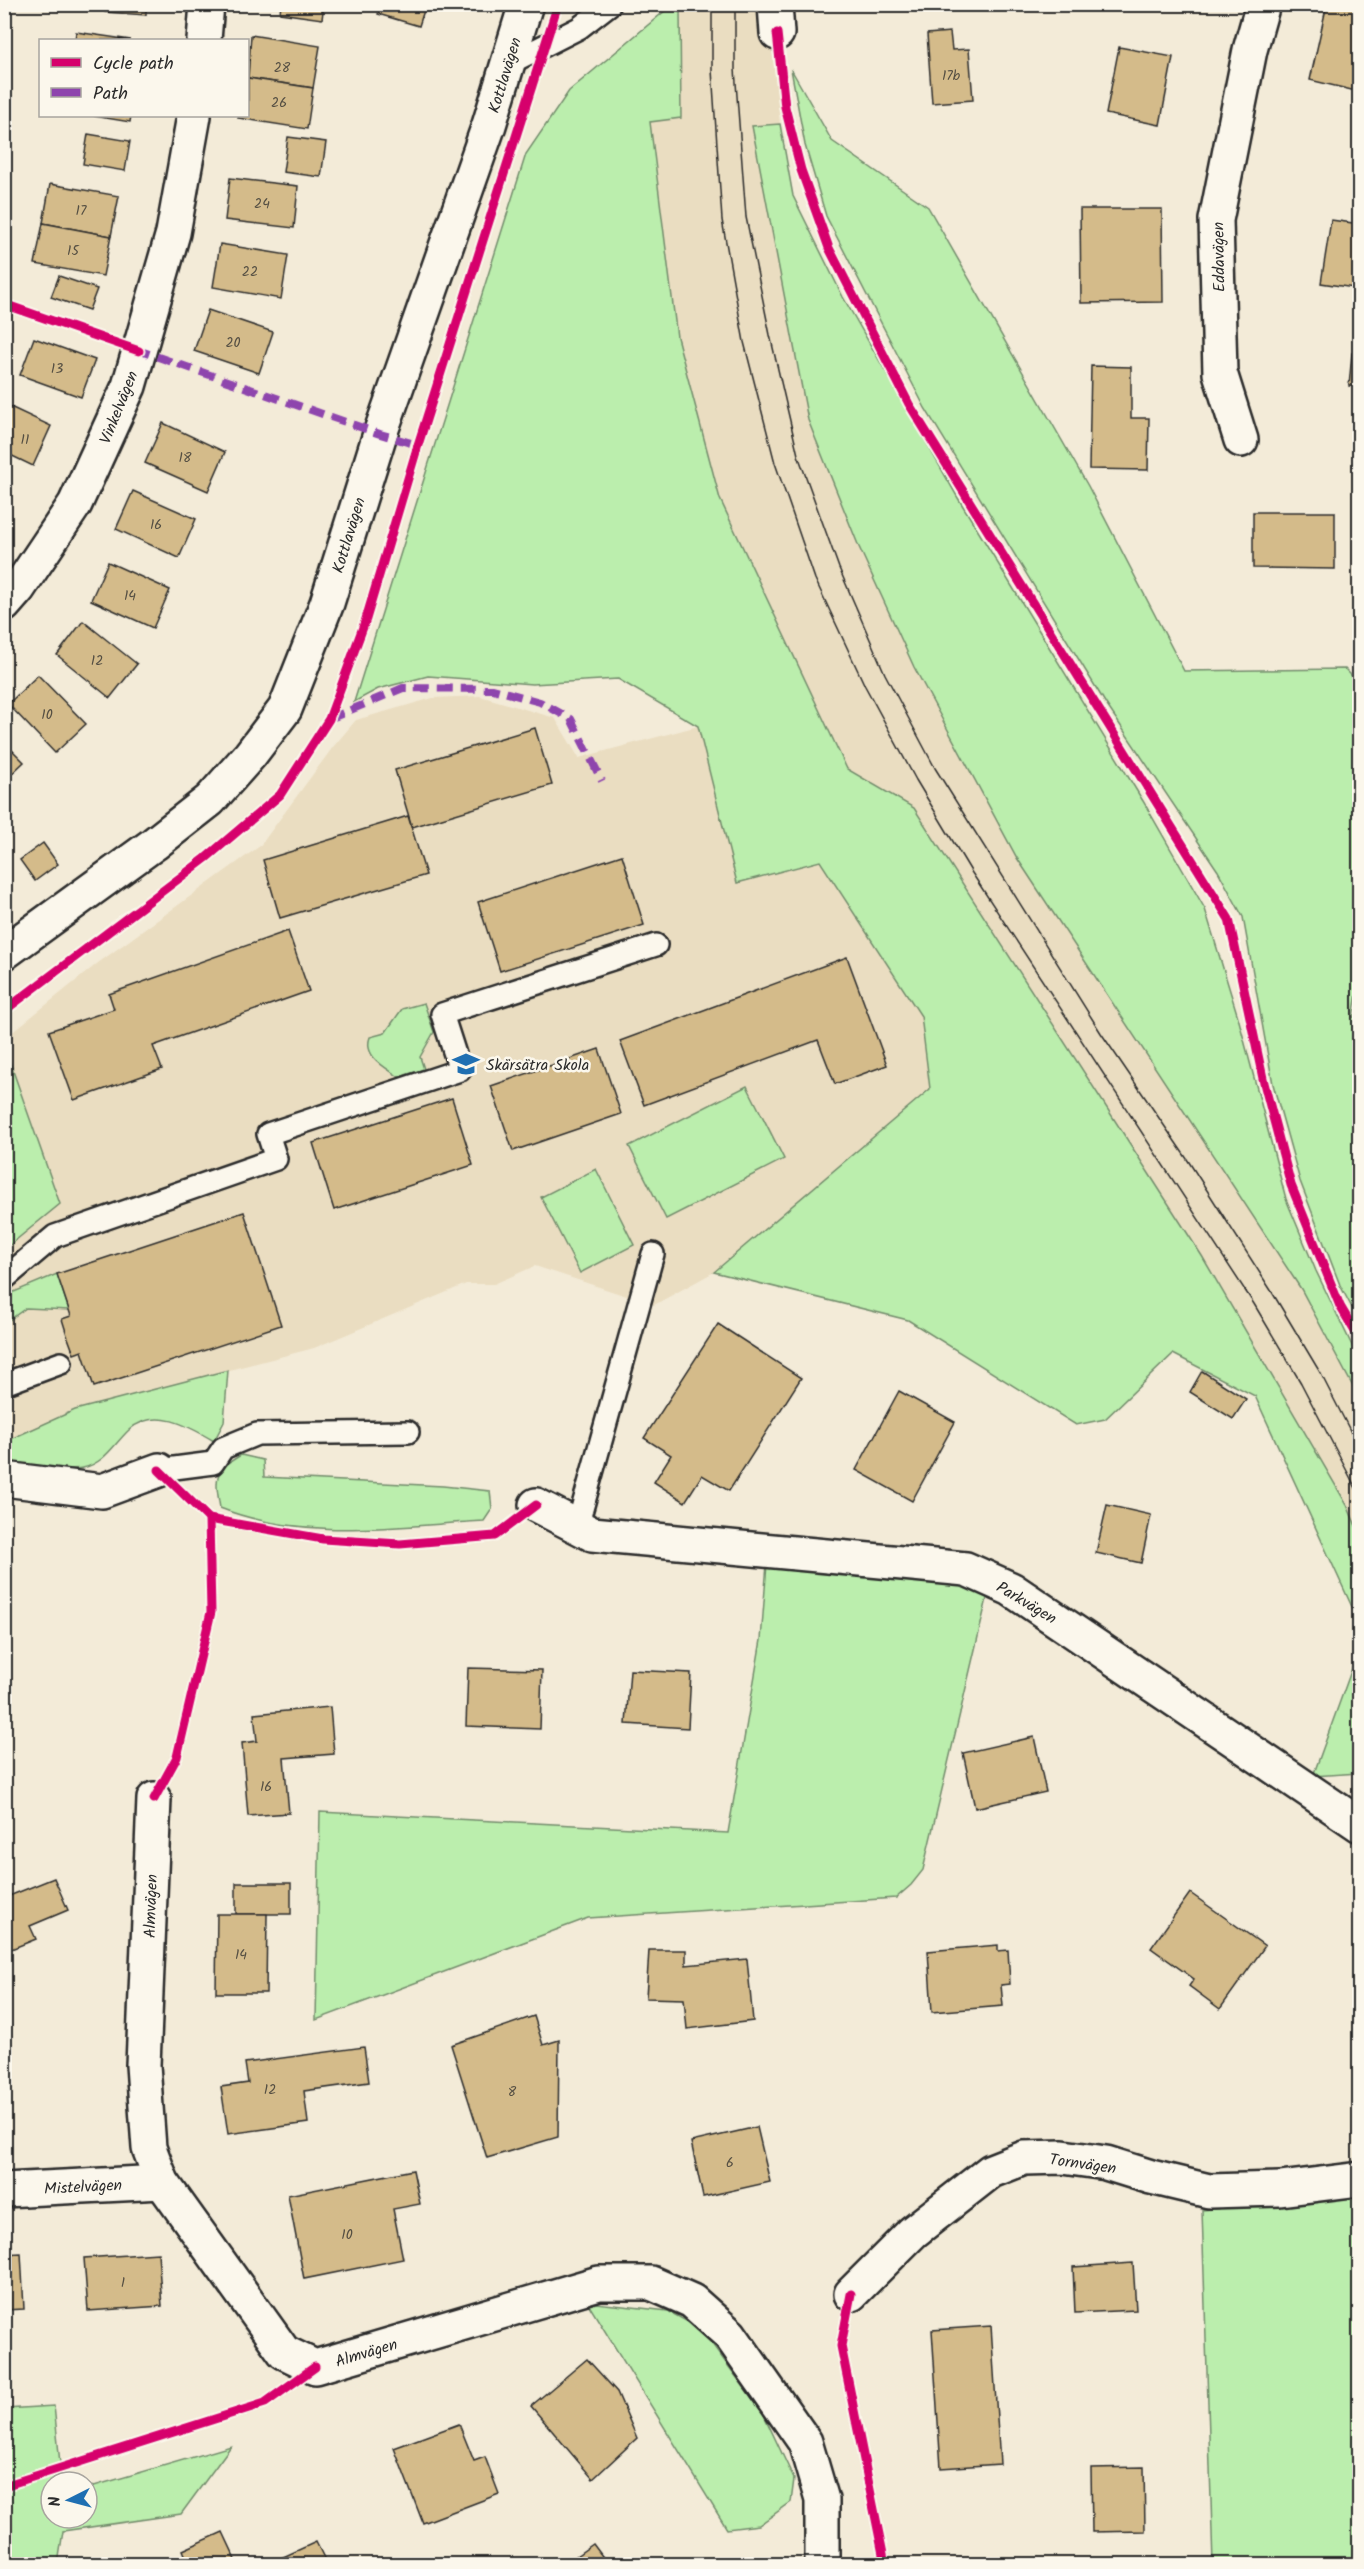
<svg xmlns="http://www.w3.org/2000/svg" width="1364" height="2569" viewBox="0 0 1364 2569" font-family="Kalam,sans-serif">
  <rect width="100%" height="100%" fill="#f3ebd8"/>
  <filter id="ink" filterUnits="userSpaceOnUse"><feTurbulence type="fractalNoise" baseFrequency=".0167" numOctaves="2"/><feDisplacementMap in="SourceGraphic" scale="12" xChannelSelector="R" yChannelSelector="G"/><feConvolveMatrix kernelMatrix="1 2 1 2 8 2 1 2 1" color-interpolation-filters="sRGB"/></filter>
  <g filter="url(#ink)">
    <!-- built -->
    <g fill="#eaddc1">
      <path d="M680,5H767L780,124L752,126L808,420L1301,1289L1359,1398V1533L1347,1505L1202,1256L914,808L847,769L720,499L677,337L649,121L681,118Z"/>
      <path d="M480,696L555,718L579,758L698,726L737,883L820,861L921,1016L930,1089L714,1272L654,1305L535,1266L494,1284H466L314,1348L75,1410L5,1442V1038L98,963L260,846L333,747L356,720L433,698Z"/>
    </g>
    <!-- green -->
    <g fill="#bbeead" stroke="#738c6c" stroke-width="1.5">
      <path d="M680,9L681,118L650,122L677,337L720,499L847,769L914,808L1202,1256L1347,1505L1359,1533V1622L1255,1396L1173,1354L1105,1419L1076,1425L908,1320L714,1272L930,1089L921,1016L820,861L737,883L698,726L618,679L532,684L428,676L378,689L354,702L526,154L569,91L666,10Z"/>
      <path d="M791,69L832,141L928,207L1088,486L1184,671L1345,669L1359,683L1360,976L1353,1017L1360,1019L1359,1321L1340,1285L1300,1181L1273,1084L1243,917L1218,871L1106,704L925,408L826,216L805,145Z"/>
      <path d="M780,124L793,196L843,297L958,498L1143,801L1205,909L1238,1017L1286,1199L1316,1271L1359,1360V1398L1301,1289L1017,858L914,667L859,547L808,420L752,126Z"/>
      <path d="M424,1003L434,1032L420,1057L424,1069L399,1077C385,1067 363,1057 370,1037L385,1033L402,1009Z"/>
      <path d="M6,1051L60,1204L5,1249L4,1052Z"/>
      <path d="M747,1086L784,1159L666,1219L629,1146Z"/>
      <path d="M596,1169L634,1245L580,1273L541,1197Z"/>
      <path d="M57,1274L69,1310L26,1308L5,1323V1299L9,1294Z"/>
      <path d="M228,1370L224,1422L214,1441C189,1426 155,1406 129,1430C114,1444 105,1463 83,1468C65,1472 26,1462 5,1463L4,1442L75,1410Z"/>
      <path d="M241,1455L263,1460L264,1477L443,1486L490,1491L492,1509L484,1521C396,1526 304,1541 220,1508C215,1478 213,1471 241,1455Z"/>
      <path d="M767,1564L930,1577L989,1590L923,1870L911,1885L896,1898L588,1918L316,2020L320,1812L728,1833L761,1640Z"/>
      <path d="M1359,1649V1773L1313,1776Z"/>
      <path d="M1359,2195V2564H1213L1202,2210Z"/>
      <path d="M587,2302L668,2311L701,2329L763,2413L794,2479L791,2502L759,2525L727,2529Z"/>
      <path d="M54,2406L62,2482H51V2518H87V2488L231,2446L181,2514L63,2531L58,2564H5V2409Z"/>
    </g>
    <!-- building -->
    <g fill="#d4bb8a" stroke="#2b2b2b" stroke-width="1.5">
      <path d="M105,4H146V15L105,12Z"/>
      <path d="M281,4H324L322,19L280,13Z"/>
      <path d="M381,4H426L419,26L378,14Z"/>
      <path d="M1327,4H1360V92L1310,80Z"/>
      <path d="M76,32L131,40H75Z"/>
      <path d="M950,32L952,50L969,49L973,100L932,103L927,34Z"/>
      <path d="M251,35L320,46L313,88L248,78Z"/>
      <path d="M1119,47L1173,57L1160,125L1106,114Z"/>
      <path d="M248,78L313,88L307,129L238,118L239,116H248Z"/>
      <path d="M94,116H131L130,122Z"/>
      <path d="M88,134L130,141L125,171L83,164Z"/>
      <path d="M288,137L326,142L321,177L283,172Z"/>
      <path d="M230,178L298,186L294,228L225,220Z"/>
      <path d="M50,184L119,196L111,236L43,223Z"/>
      <path d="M1080,209H1162L1163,302L1081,303Z"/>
      <path d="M1331,220L1360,224V257L1354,288L1321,283Z"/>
      <path d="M43,223L111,236L103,276L35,264Z"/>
      <path d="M220,244L288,255L281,299L213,287Z"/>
      <path d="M59,276L97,289L89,310L51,297Z"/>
      <path d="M208,310L273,332L259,373L194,351Z"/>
      <path d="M34,338L95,360L81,397L20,375Z"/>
      <path d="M1352,353L1360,354V387L1349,386Z"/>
      <path d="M1091,366L1131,367V418H1149L1148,470L1089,469Z"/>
      <path d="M4,404L51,426L33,466L4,452Z"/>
      <path d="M163,423L225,452L208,491L145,463Z"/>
      <path d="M133,491L196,519L179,558L116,529Z"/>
      <path d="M4,496L10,500L4,509Z"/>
      <path d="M1253,512H1335V569L1253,568Z"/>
      <path d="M108,562L170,590L153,628L91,600Z"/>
      <path d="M83,621L137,664L110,698L57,655Z"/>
      <path d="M38,675L86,724L55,753L8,704Z"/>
      <path d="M535,728L552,785L412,827L395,770Z"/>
      <path d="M4,742L24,762L4,781Z"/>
      <path d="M408,816L426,875L280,918L263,860Z"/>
      <path d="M43,843L58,864L35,881L20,860Z"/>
      <path d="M622,855L644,925L500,971L478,902Z"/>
      <path d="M288,931L309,991L153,1046L162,1069L74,1100L49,1031L114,1009L109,994Z"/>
      <path d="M847,957L887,1065L835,1084L818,1040L644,1105L620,1041Z"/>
      <path d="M599,1049L621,1114L513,1151L491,1086Z"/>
      <path d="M452,1098L473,1165L334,1210L313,1143Z"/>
      <path d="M244,1212L281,1325L94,1387L82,1351L74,1354L67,1335L62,1319L71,1316L57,1274Z"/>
      <path d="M718,1324L801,1378L729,1491L702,1475L685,1502L654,1482L671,1455L644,1438Z"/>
      <path d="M1202,1371L1246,1399L1233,1419L1190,1392Z"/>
      <path d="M899,1391L955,1422L912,1501L856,1470Z"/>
      <path d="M1107,1505L1151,1515L1141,1563L1096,1553Z"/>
      <path d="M468,1668L542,1670L540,1729L466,1726Z"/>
      <path d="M630,1670L691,1673L688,1728L626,1724Z"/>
      <path d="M330,1707L334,1754L284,1758L289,1813L248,1816L242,1743L257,1741L254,1714Z"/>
      <path d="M1034,1737L1046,1792L975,1808L963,1753Z"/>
      <path d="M54,1878L68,1910L30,1926L36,1939L4,1952V1898Z"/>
      <rect x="236" y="1883" width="55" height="31"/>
      <path d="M1190,1893L1265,1946L1220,2009L1189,1986L1194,1979L1151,1948Z"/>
      <path d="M217,1914H267L266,1993H216Z"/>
      <path d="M998,1945V1951L1008,1950L1010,1984L1001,1985L1003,2006L932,2012L928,1951Z"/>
      <path d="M649,1950H686V1965L747,1959L753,2021L687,2029L684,1999L646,1998Z"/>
      <path d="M534,2016L543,2045L559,2040L558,2137L487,2158L451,2045Z"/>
      <path d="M364,2047L369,2082L304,2091L308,2123L228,2134L221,2087L248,2083L245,2063Z"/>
      <rect x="4" y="2061" width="3" height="77"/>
      <path d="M757,2127L770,2182L703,2197L691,2142Z"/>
      <path d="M413,2170L420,2204L393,2209L403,2259L304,2279L288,2195Z"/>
      <path d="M21,2253L24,2309L4,2310V2254Z"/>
      <path d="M158,2253L162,2306L88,2311L84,2258Z"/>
      <path d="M1133,2263L1136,2310L1075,2313L1073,2267Z"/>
      <path d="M991,2326L1000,2464L941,2468L932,2330Z"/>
      <path d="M587,2359L617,2392L637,2438L593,2479L531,2406Z"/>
      <path d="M459,2424L474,2461L485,2457L499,2494L423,2523L394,2448Z"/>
      <path d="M1144,2467L1145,2531L1092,2532L1091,2468Z"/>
      <path d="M223,2532L238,2564H189L183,2550Z"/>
      <path d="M316,2542L327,2564H271L270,2563Z"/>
      <path d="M593,2544L608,2564H565Z"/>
    </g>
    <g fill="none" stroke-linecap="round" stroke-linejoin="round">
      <defs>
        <g id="service">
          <path d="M508,64L579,28L610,4"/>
          <path d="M4,1279L55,1236L276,1159L268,1134L460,1070L442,1014L656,945"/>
          <path d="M4,1384L61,1363"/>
          <path d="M159,1470L213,1463L223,1448L257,1434L408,1432"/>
          <path d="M577,1527L653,1254"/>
        </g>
        <g id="minor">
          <path d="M775,4L777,33"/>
          <path d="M204,40L207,4"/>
          <path d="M1241,440L1220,373L1216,220L1250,50L1263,4"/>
          <path d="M4,605L18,589L75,504L129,386L173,233L194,116"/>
          <path d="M4,1479L102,1491L159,1470"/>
          <path d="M536,1505L592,1534L966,1569L1011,1589L1360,1825"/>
          <path d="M154,1799L143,2065L149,2148L162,2182L284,2352L315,2367L599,2283H651L692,2301L730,2335L805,2442L822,2500V2564"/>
          <path d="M4,2190L162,2182"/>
          <path d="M851,2294L913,2232L991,2171L1024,2158L1063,2157L1106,2163L1151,2177L1209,2191L1280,2189L1360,2179"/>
        </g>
        <path id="tertiary" d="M4,953L154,844L210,800L250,755L285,709L327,603L380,434L489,125L526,4"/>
      </defs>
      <!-- service casing -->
      <use href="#service" stroke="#2b2b2b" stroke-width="26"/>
      <!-- minor casing -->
      <use href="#minor" stroke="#2b2b2b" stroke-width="38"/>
      <!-- tertiary casing -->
      <use href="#tertiary" stroke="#2b2b2b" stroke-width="38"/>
      <!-- service -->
      <use href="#service" stroke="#fbf7ec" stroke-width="21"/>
      <!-- minor -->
      <use href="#minor" stroke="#fbf7ec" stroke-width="33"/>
      <!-- tertiary -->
      <use href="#tertiary" stroke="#fbf7ec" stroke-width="33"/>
      <!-- tram -->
      <g stroke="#2b2b2b" stroke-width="1.5">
        <path d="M712,4V70L722,220L744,342L775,463L815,579L865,686L916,780L972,873L1254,1304L1301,1383L1360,1496"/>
        <path d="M735,4V69L746,217L770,335L798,455L839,568L885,674L935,768L1101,1033L1187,1159L1272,1292L1321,1374L1360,1450"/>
      </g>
      <!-- quiet -->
      <g stroke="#8e44ad" stroke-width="8" stroke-dasharray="15 8" stroke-linecap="butt">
        <path d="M135,349L380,434L418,445"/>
        <path d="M329,719L403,688L493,689L540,702L571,719L602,781"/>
      </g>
      <defs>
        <g id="cycleway">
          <path d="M777,33L785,107L801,170L829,248L909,404L1229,919L1264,1083L1291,1185L1340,1306L1360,1340"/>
          <path d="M4,304L139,351"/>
          <path d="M4,1011L206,858L280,795L329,719L366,619L418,445L558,4"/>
          <path d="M159,1470L209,1519L323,1539L400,1544L495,1536L536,1505"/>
          <path d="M154,1799L177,1757L211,1612L209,1519"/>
          <path d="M851,2294L841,2346L885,2564"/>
          <path d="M4,2486L265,2403L315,2367"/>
        </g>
      </defs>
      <!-- cycleway casing -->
      <use href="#cycleway" stroke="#fbf7ec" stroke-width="13"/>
      <!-- cycleway -->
      <use href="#cycleway" stroke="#d6006c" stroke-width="9"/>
    </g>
  </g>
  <!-- icons -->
  <defs>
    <symbol id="school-bare" viewBox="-9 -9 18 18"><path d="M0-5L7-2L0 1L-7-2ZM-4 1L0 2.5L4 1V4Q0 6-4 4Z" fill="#1f6fb2" stroke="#fbf7ec" stroke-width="2.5" paint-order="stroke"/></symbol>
  </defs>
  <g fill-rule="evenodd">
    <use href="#school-bare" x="447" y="1045" width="38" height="38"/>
  </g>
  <g text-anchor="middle" stroke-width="5" stroke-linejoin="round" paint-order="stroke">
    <!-- number labels -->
    <g font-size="14" fill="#554f43">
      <text x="282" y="72">28</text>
      <text x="951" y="80">17b</text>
      <text x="279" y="107">26</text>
      <text x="262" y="208">24</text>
      <text x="81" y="215">17</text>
      <text x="73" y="255">15</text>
      <text x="250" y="276">22</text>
      <text x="233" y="347">20</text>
      <text x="57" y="373">13</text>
      <text x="25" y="444">11</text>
      <text x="185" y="462">18</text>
      <text x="156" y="529">16</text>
      <text x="130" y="600">14</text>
      <text x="97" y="665">12</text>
      <text x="47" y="719">10</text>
      <text x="266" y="1791">16</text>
      <text x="241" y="1959">14</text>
      <text x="270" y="2094">12</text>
      <text x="512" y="2096">8</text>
      <text x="730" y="2167">6</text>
      <text x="347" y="2239">10</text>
      <text x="123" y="2287">1</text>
    </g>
    <!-- street labels -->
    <g font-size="16" fill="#2b2b2b" stroke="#fbf7ec">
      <text transform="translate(504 75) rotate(-73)" y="6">Kottlavägen</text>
      <text transform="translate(1218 257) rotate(-91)" y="6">Eddavägen</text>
      <text transform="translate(118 407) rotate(-68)" y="6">Vinkelvägen</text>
      <text transform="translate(348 535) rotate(-73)" y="6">Kottlavägen</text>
      <text transform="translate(1027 1602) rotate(31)" y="6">Parkvägen</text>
      <text transform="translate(150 1906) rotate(-88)" y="6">Almvägen</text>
      <text transform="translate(1083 2163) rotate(8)" y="6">Tornvägen</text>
      <text transform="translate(83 2186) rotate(-3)" y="6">Mistelvägen</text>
      <text transform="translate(366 2352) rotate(-17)" y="6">Almvägen</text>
    </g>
    <!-- poi labels -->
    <g font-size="16" fill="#2b2b2b" stroke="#fbf7ec" text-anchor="start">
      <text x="486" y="1070">Skärsätra Skola</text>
    </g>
  </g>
  <!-- margin -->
  <rect width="1364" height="2569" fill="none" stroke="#fbf7ec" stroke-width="24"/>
  <rect x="12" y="12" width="1340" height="2545" fill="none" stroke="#2b2b2b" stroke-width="2" filter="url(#ink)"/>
  <!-- legend -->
  <rect x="39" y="39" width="210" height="78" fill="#fbf7ec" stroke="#a8a59f" stroke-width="1.5"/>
  <rect x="51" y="58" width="30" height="9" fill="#d6006c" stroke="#a8a59f" stroke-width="1.5"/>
  <text x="93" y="69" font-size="18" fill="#2b2b2b">Cycle path</text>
  <rect x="51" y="88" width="30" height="9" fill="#8e44ad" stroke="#a8a59f" stroke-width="1.5"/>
  <text x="93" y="99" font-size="18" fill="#2b2b2b">Path</text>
  <!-- north arrow -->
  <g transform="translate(69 2500) rotate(264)"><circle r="28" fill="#fbf7ec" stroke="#a8a59f" stroke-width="1.5"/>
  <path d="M0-4.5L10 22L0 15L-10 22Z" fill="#1f6fb2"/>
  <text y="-9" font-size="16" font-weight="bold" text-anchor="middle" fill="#2b2b2b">N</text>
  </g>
</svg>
